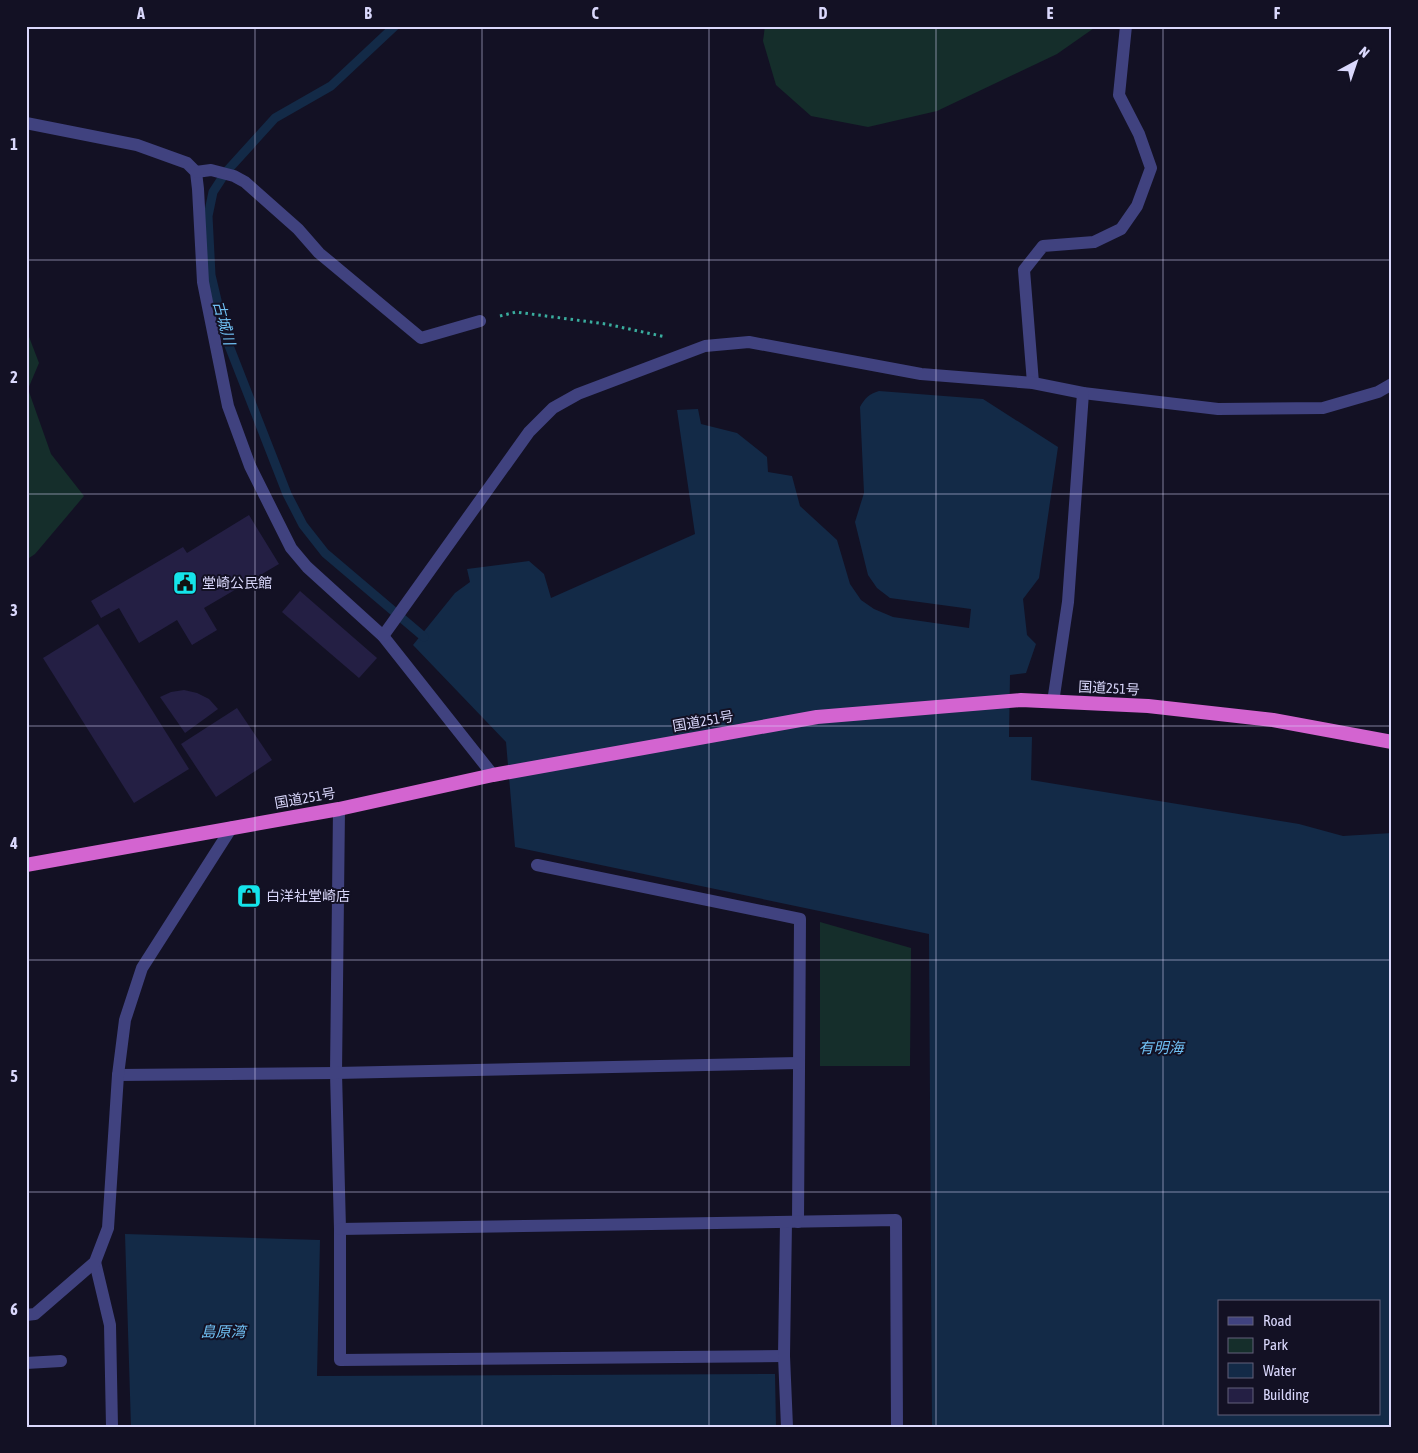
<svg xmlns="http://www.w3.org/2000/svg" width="1418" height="1453" viewBox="0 0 1418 1453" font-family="'Asap Condensed','Noto Sans JP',sans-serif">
  <rect width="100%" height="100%" fill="#131124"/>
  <!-- green -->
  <g fill="#152e2b">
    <path d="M765,26H1097L1057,54L937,111L868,127L811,116L776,85L763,41Z"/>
    <path d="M26,329L39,363L28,389L51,454L84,496L35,554L26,560Z"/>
    <path d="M820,922L911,948L910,1066H820Z"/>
  </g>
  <!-- water -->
  <g fill="#132a47" fill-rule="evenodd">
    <path d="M879,391L983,399L1058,447L1039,578L1023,599L1027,635L1036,644L1026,673L1010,675L1009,737H1032L1031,780L1299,824L1343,836L1392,833V1427H932L929,934L515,847L506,742L413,645L455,593L470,582L467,569L529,561L544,574L551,598L695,534L677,410L698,409L701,424L737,433L767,457L768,472L792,476L800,506L837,540L850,584L861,600L874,609L893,617L969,628L971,609L890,598L877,588L868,575L855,522L864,493L860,407C865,398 869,394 879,391ZM1219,1302H1379V1414H1219Z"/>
    <path d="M125,1234L320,1240L317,1376L775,1374L776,1427H131Z"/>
  </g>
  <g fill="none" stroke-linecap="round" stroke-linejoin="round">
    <!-- stream -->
    <path stroke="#132a47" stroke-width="9" d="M395,26L331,86L275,118L226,172L213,192L208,216L211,275L226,338L287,494L303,525L325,553L424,637"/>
  </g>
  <!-- building -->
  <g fill="#241f44">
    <path d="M249,515L279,564L204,608L217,630L192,645L177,620L139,643L119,608L101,618L91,601L183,547L187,553Z"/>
    <path d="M300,591L377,658L359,678L282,612Z"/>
    <path d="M98,624L189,769L134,803L43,658Z"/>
    <path d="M184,690L197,693L209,699L218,709L185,733L160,697L171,692Z"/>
    <path d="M237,708L272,760L216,797L181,744Z"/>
  </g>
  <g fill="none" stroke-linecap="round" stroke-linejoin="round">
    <!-- path -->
    <path stroke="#3aad9e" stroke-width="3" stroke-dasharray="2.5 4" stroke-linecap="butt" d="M500,316L516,312L606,324L666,337"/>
    <!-- minor -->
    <g stroke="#40427f" stroke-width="12">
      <path d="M26,123L137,145L187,163L196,172L198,189L203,282L228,406L250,466L291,548L307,567L383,636L493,775"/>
      <path d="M196,172L211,170L234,176L245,182L298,229L319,253L421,338L480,321"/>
      <path d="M1033,383L1024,270L1043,246L1094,242L1121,229L1137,206L1151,168L1139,134L1119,95L1126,26"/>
      <path d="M383,636L529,432L553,408L578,394L705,346L749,342L921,374L1033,383L1083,393L1218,409L1323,408L1378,392L1392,384"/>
      <path d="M1053,702L1068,602L1083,393"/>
      <path d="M339,809L336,1073L340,1229V1360L784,1356"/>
      <path d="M537,865L800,919L798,1222"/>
      <path d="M118,1075L336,1073L799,1063"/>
      <path d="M786,1222L784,1356L787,1427"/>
      <path d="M340,1229L896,1220L897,1427"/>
      <path d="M95,1262L110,1325L112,1427"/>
      <path d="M26,1315L35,1314L95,1262L108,1228L118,1075L125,1020L142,968L232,827"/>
      <path d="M26,1363L61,1361"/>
    </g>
    <!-- trunk -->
    <path stroke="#d364d0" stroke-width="14" d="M26,865L339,809L493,775L817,717L1021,700L1148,706L1273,720L1392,742"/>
  </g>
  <!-- grid -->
  <path fill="none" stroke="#dad8fc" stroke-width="1" stroke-opacity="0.55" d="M255,26V1427M482,26V1427M709,26V1427M936,26V1427M1163,26V1427M26,260H1392M26,494H1392M26,726H1392M26,960H1392M26,1192H1392"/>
  <!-- icons -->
  <defs>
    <symbol id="civic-square" viewBox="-11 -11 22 22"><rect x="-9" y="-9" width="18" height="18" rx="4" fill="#15e4ea" stroke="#131124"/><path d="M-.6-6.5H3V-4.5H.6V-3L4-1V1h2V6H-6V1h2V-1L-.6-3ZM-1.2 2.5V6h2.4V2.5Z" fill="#111"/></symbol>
    <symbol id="shop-square" viewBox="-11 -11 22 22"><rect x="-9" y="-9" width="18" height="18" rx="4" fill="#15e4ea" stroke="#131124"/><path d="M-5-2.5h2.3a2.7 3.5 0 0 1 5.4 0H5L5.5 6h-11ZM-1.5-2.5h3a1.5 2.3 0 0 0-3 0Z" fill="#111"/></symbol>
  </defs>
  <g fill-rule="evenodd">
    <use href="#civic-square" x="171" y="569" width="28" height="28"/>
    <use href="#shop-square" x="235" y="882" width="28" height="28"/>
  </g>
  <g text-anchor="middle" stroke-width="4" stroke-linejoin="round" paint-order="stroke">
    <!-- poi labels -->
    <g font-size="14" fill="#dad8fc" stroke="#131124" text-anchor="start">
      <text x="202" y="588">堂崎公民館</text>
      <text x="266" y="901">白洋社堂崎店</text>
    </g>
    <!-- street labels -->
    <g font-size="14" fill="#dad8fc" stroke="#131124">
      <text transform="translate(1109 688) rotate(3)" y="5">国道251号</text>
      <text transform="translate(703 721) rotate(-10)" y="5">国道251号</text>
      <text transform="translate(305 798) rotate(-10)" y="5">国道251号</text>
    </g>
    <!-- water labels -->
    <g font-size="15" font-style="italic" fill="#6fbff2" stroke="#131124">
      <text transform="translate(224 323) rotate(75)" y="5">古城川</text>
      <text x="1161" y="1053">有明海</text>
      <text x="223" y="1337">島原湾</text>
    </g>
  </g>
  <!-- border -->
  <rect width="1418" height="1453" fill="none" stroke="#131124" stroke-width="55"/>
  <!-- legend -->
  <rect x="1218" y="1300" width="162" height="115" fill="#131124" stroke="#63617a"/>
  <rect x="1228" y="1317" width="25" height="8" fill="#40427f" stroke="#63617a"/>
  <text x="1263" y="1326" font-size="15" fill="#dad8fc">Road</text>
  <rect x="1228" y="1338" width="25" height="15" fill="#152e2b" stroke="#63617a"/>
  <text x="1263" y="1350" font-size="15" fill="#dad8fc">Park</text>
  <rect x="1228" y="1363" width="25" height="15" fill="#132a47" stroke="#63617a"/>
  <text x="1263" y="1376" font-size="15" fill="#dad8fc">Water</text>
  <rect x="1228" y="1388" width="25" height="15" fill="#241f44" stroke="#63617a"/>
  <text x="1263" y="1400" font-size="15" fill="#dad8fc">Building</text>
  <!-- north arrow -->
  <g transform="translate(1356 62) rotate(40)" stroke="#131124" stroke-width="4" paint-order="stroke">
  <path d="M0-4L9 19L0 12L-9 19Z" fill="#dad8fc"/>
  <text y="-8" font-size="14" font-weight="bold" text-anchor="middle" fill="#dad8fc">N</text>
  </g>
  <rect x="28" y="28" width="1362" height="1398" fill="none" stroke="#dad8fc" stroke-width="2"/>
  <g font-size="16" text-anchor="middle" font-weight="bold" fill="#dad8fc">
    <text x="141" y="19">A</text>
    <text x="368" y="19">B</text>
    <text x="595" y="19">C</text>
    <text x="823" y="19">D</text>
    <text x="1050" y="19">E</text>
    <text x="1277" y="19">F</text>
    <text x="14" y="150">1</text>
    <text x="14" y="383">2</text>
    <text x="14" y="616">3</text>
    <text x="14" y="849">4</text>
    <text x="14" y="1082">5</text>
    <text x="14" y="1315">6</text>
  </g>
</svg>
